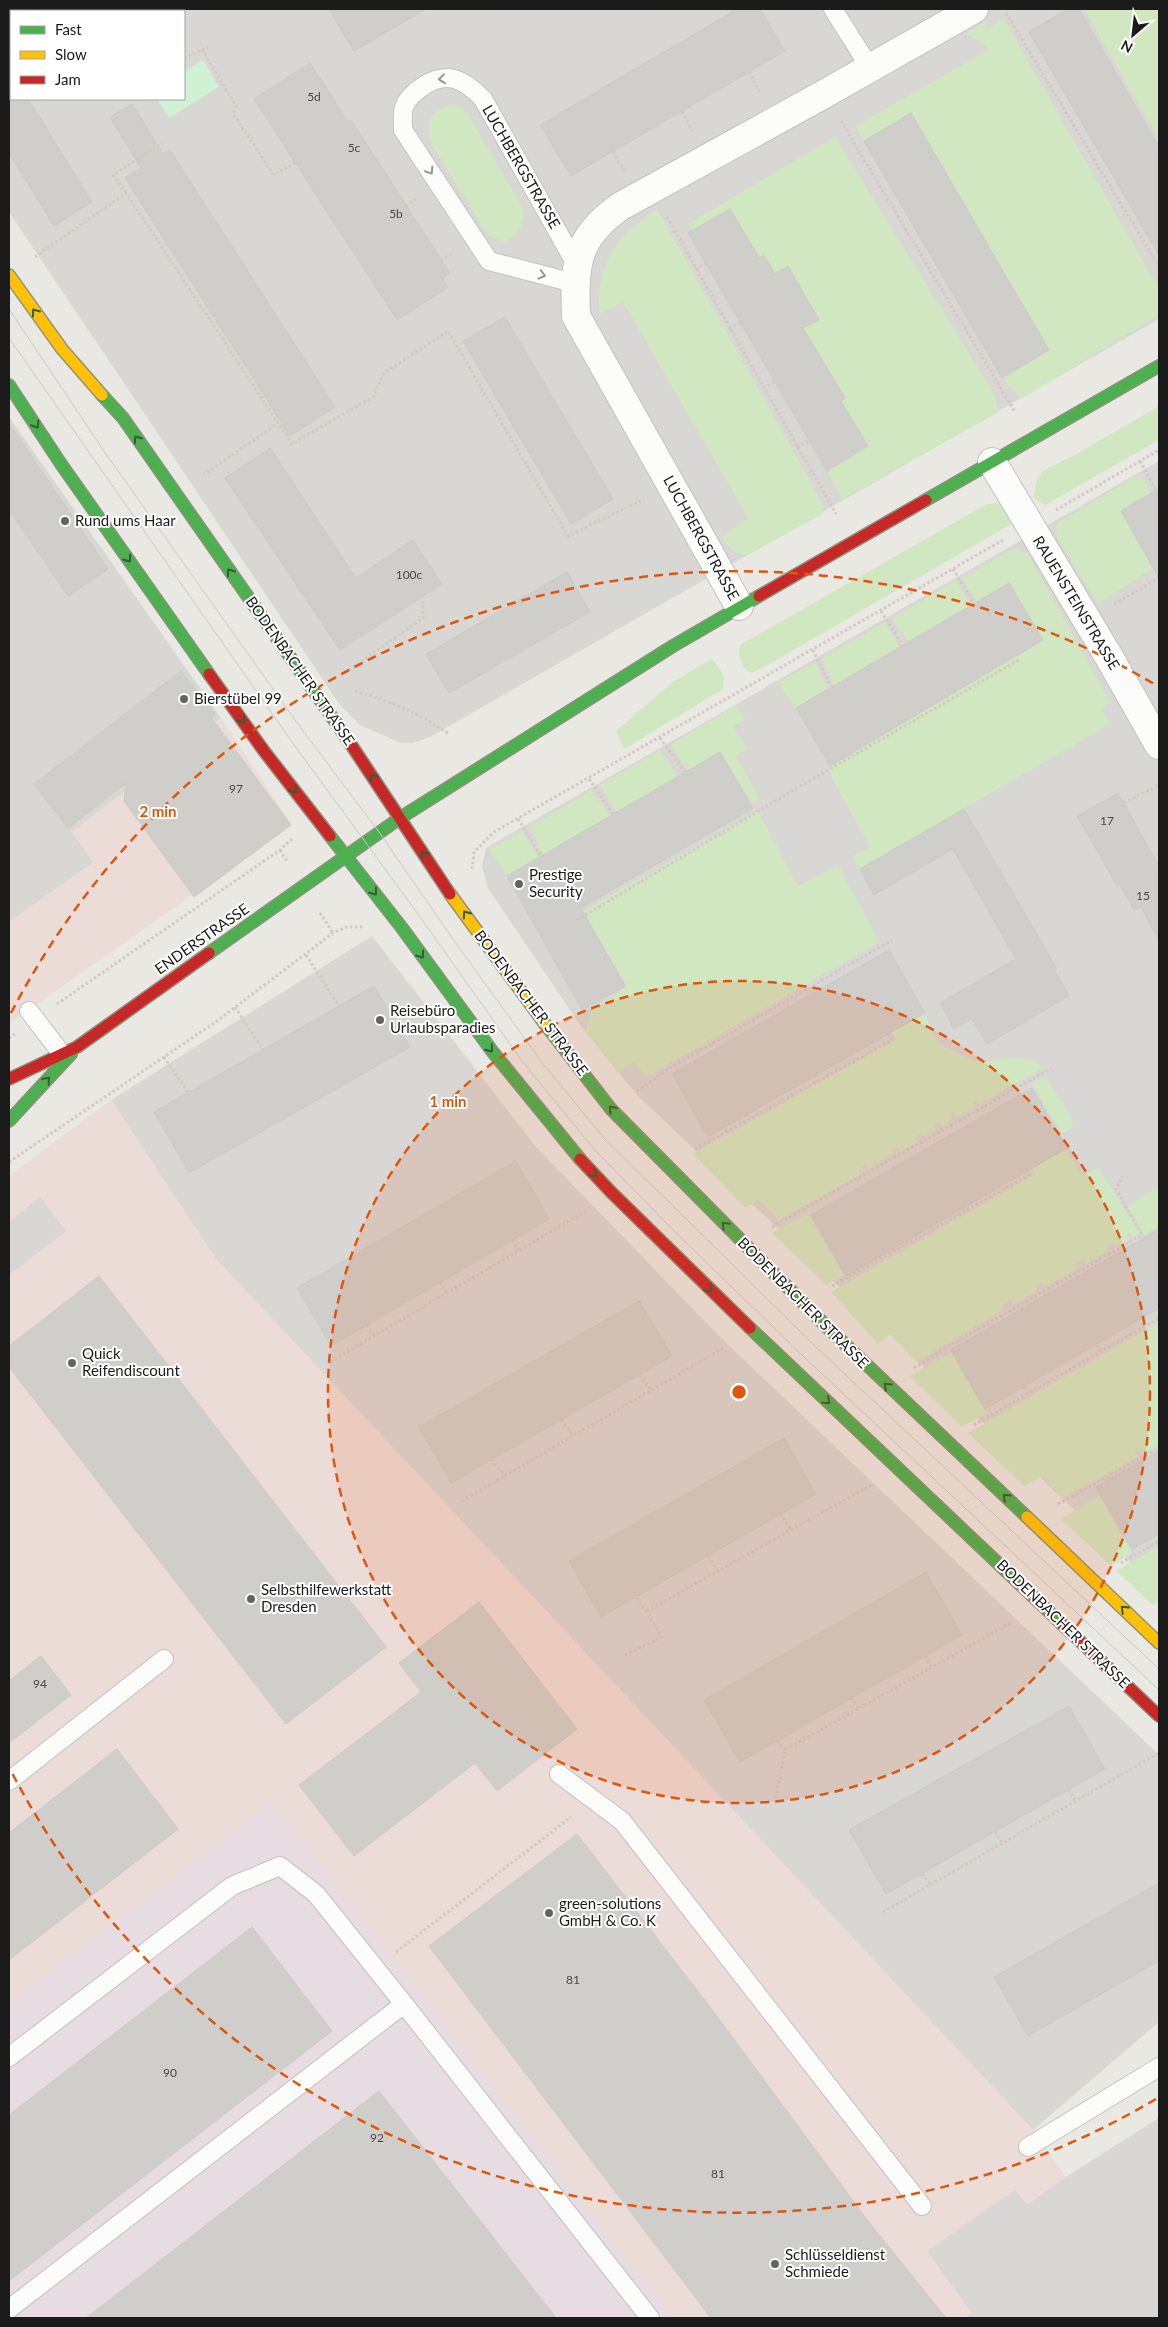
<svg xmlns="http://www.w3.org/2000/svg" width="1168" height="2327" viewBox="0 0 1168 2327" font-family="Lato,sans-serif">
  <rect width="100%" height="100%" fill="#e9e8e3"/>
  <!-- residential -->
  <g fill="#d8d7d4" fill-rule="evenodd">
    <path d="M9,9H1159V319L430,737L413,743H401L360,725L340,705L9,212ZM11,11H184V99H11Z"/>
    <path d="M9,417L221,718L72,832L94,862L9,922Z"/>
    <path d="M1159,461V1590L637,1095L580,1025L488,888L482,867L486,848Z"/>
    <path d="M372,936L537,1148L720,1337L1159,1755V2022L1033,2130L216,1259L111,1100Z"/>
  </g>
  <!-- commercial -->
  <g fill="#ecdcd7">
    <path d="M221,718L292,825L9,1024V922L94,862L72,832Z"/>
    <path d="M111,1100L216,1259L1033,2130L1066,2177L1159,2118V2318H672L271,1803L9,2004V1176Z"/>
  </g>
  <!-- industrial -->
  <path fill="#e7dce1" d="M271,1803L672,2318H9V2004Z"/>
  <!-- grass -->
  <g fill="#d1e7c1">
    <path d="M1084,9H1159V140Z"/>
    <path d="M1003,18L1159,289V315L1021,399L1002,378L1049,350L911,113L864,141L856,126L990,49L966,33L985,22L988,29Z"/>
    <path d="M449,105L459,106L467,113L524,210C524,224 518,237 504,242L488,235L431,143C425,123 429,112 449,105Z"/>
    <path d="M835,137L993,392L999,412L842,499L827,471L868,446L841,401L794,314L781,285L764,255L759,258L731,209L693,231L688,224Z"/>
    <path d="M657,209L824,506L822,514L746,556C734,553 728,548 722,537L748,518L623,302L599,314C597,260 615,240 657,209Z"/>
    <path d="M1159,406V440L1045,505L1034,499L1036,482L1042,471L1075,455Z"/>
    <path d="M1140,474L1151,493L1121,511L1153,568L1098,604L1056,536L1057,523Z"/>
    <path d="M999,503L1004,505L1018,520L771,663L752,673C741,669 737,656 740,645L987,504Z"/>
    <path d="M1015,548L1028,554L1110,702L1101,708L1110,724L859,869L852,857L869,846L829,773L830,765L1043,640L1009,584L977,602L962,578Z"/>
    <path d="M956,580L971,606L909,642L892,619Z"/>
    <path d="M885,622L900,648L835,686L821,659Z"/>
    <path d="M712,659L724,675L723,689L624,749L616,731L674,681Z"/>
    <path d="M815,662L828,690L796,708L778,683Z"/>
    <path d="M736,705L745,720L733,726L747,749L736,756L759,798L751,804L720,752L688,770L670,745Z"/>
    <path d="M660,750L678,776L617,812L600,785Z"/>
    <path d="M591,790L610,816L544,854L536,847L538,844L530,827Z"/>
    <path d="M758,811L798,886L838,865L879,942L646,1077L634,1062L618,1073L586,1031L591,1012L627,986L600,941L581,952L564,922Z"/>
    <path d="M522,831L538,857L507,876L489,850Z"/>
    <path d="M925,1014C929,1022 932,1035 938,1042C945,1049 970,1060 980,1061C998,1063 1029,1050 1043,1068L979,1104L977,1100L972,1103L975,1107L957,1117L954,1112L949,1116L952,1120L942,1126L939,1121L934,1125L936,1129L923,1136L921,1132L915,1136L917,1142L901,1152L896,1146L891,1150L893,1153L868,1169L866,1164L858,1169L861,1174L779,1220L759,1200L745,1208L693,1154L896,1040L893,1032Z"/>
    <path d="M1046,1076L1073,1120L1071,1129L1062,1134L1032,1083Z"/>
    <path d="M1066,1150L1082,1175L1096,1168L1099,1169L1141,1234L1134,1238L1130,1233L1125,1236L1128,1240L1116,1246L1114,1242L1107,1246L1108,1251L1086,1263L1083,1259L1074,1264L1076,1269L1045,1286L1041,1282L1035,1286L1037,1290L1013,1304L1011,1300L1002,1305L1004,1309L916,1362L890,1334L878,1344L831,1292L1036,1174L1033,1168Z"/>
    <path d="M1159,1187V1226L1144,1235L1128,1208L1129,1205Z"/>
    <path d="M808,1214L844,1275L826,1285L772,1233Z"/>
    <path d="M1159,1323V1445L1145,1453L1142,1448L1134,1451L1138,1457L1062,1497L1042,1476L1024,1486L968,1433Z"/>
    <path d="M951,1353L986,1413L962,1427L910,1376Z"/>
    <path d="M1099,1496L1132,1553L1111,1566L1061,1519Z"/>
    <path d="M1159,1546V1601L1153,1605L1116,1571Z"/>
  </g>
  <!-- park -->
  <path fill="#d0f1d4" d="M203,60L219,87L169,118L157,99H184V72Z"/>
  <!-- parking -->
  <g fill="#d8d7d5">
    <path d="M502,9H648L652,16L528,87L488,17Z"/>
    <path d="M783,9H876L831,35L824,24L801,38Z"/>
    <path d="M1013,9H1051L1026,24Z"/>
    <path d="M964,37L985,50L872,114L849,102Z"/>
    <path d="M814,122L835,134L700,213L675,199Z"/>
    <path d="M621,303L743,516L720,529L598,317Z"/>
    <path d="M1159,596V677L1151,682L1115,622Z"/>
    <path d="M829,773L870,847L799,885L759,812Z"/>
    <path d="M943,888L980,953L931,981L894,916Z"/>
    <path d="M1096,1031L1159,1141V1151L1150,1156L1159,1172V1184L1126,1203L1104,1164L1088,1173L1062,1134L1078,1127L1040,1062Z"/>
    <path d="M40,1197L66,1231L9,1275V1222Z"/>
    <path d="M1159,2118V2318H966L972,2313L927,2251L1015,2190L1027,2205L1066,2177Z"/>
  </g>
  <!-- building -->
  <g fill="#d0ceca" stroke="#cccac4">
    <path d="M329,9H426L354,51Z"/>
    <path d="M737,9H760L785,51L571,176L540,125Z"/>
    <path d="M1068,9H1079L1159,147V255L1029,32Z"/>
    <path d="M310,63L348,122L351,120L450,273L442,278L448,287L397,320L254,99Z"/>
    <path d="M9,68L11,72V99H28L92,202L54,226L9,153Z"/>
    <path d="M132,104L163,154L170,150L335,407L290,436L125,178L141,168L110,117Z"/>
    <path d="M911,113L1049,350L1002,378L864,141Z"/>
    <path d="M730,209L759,258L764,255L775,274L788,266L819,320L803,328L845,398L841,401L868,446L827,471L688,233Z"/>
    <path d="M505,317L613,499L571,524L463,341Z"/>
    <path d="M9,423L108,569L68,596L9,510Z"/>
    <path d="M270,448L356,578L413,540L442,584L340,650L225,478Z"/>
    <path d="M1159,488V578L1121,511Z"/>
    <path d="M567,572L590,612L449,693L426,654Z"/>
    <path d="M1009,583L1043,640L830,766L796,708Z"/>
    <path d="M181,671L215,714L211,717L291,825L194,897L124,801L126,783L68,828L34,784Z"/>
    <path d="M720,752L753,808L581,908L625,986L582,1010L507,876Z"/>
    <path d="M1118,793L1159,866V941L1141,907L1134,910L1120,885L1118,887L1077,816Z"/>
    <path d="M964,809L1057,969L1055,971L1069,996L987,1044L972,1019L954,1029L940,1003L1016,959L953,849L874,895L860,869Z"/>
    <path d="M889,950L925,1013L708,1137L672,1074Z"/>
    <path d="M374,986L410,1047L189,1173L154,1112Z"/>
    <path d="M1032,1088L1067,1148L846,1276L811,1215Z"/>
    <path d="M516,1161L549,1219L331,1346L297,1288Z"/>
    <path d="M1159,1229V1308L985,1409L951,1350Z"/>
    <path d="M99,1276L386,1647L286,1724L9,1367V1346Z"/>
    <path d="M639,1301L672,1356L451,1483L419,1427Z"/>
    <path d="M784,1438L816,1494L601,1617L569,1561Z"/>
    <path d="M1159,1451V1534L1132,1549L1096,1487Z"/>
    <path d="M926,1572L962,1635L740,1762L704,1700Z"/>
    <path d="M479,1602L577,1729L497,1791L475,1763L354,1856L299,1785L421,1692L399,1663Z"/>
    <path d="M41,1656L71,1695L9,1743V1681Z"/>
    <path d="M1069,1706L1105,1769L886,1894L849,1830Z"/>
    <path d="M117,1749L178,1829L9,1960V1833Z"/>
    <path d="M577,1834L716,2015L868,2221L946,2318H711L429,1946Z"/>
    <path d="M1159,1883V1961L1028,2036L994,1977Z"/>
    <path d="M252,1927L332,2031L9,2281V2115Z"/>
    <path d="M379,2091L556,2318H86Z"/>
  </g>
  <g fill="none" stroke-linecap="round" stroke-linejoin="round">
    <defs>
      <g id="lane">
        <path d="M833,9L870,68"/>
        <path d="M574,283L489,261L403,130C403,123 402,113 404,107C408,97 414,92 422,87C447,70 464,79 483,99L577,266"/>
        <path d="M29,1011L62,1054"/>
        <path d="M559,1774L622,1821L922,2206"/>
        <path d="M9,1781L164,1659"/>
        <path d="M9,2057L232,1886L280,1866L316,1894L404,2004"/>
        <path d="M1028,2147L1159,2067"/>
        <path d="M9,2309L404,2004L650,2318"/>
      </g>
      <g id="street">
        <path d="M992,462L1109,657L1159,745"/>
        <path d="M739,606L576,316C574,264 576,237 621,206L826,93L974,9"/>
      </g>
      <g id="fast">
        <path d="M9,385L61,464L209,674"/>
        <path d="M102,395L123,418L346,737"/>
        <path d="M926,500L1159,366"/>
        <path d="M330,836L402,928L492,1051L580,1159"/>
        <path d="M209,953L400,818L673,646L759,596"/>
        <path d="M545,1024L611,1109L829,1329L1027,1517"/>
        <path d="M9,1121L71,1054"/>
        <path d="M750,1328L1062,1624"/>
      </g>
      <g id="slow">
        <path d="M9,275L62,349L102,395"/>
        <path d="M450,894L545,1024"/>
        <path d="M1027,1517L1159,1643"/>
      </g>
      <g id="jam">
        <path d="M759,596L926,500"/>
        <path d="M209,674L264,751L330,836"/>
        <path d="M346,737L450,894"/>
        <path d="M9,1079L77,1047L209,953"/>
        <path d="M580,1159L611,1192L750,1328"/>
        <path d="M1062,1624L1159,1716"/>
      </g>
    </defs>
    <!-- lane casing -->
    <use href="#lane" stroke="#c2c2bf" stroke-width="20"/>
    <!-- street casing -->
    <use href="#street" stroke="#c2c2bf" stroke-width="30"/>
    <!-- fast casing -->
    <use href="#fast" stroke="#8e927c" stroke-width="14"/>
    <!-- slow casing -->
    <use href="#slow" stroke="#8e927c" stroke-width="14"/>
    <!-- jam casing -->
    <use href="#jam" stroke="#8e927c" stroke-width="14"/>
    <!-- path -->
    <g stroke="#d5c8c4" stroke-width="3" stroke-dasharray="2.5 2.5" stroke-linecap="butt">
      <path d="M1006,13L1159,267"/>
      <path d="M202,50L236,106L233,114L274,175L295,163"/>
      <path d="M184,58L208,47"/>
      <path d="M749,72L760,93"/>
      <path d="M682,112L693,131"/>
      <path d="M841,121L1015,412"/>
      <path d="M613,152L624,170"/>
      <path d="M126,193L113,175L162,143"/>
      <path d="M406,206L417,198"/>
      <path d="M667,217L836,514"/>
      <path d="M35,257L126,193L292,444L373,397L384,373L448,331L568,536L644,499"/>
      <path d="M441,260L453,253"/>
      <path d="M695,269L706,263"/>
      <path d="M729,329L740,323"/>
      <path d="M763,388L775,382"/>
      <path d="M797,447L810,441"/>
      <path d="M1140,461L1156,490"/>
      <path d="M203,475L277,424"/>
      <path d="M1056,510L1159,450"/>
      <path d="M953,569L974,604"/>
      <path d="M1114,604L1159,578"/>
      <path d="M881,611L903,646"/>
      <path d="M813,650L832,688"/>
      <path d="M341,676L423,618V597"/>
      <path d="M355,691C389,701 420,713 449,734"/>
      <path d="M660,738L685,772"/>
      <path d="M589,779L613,814"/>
      <path d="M1124,803L1159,785"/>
      <path d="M518,819L541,856"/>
      <path d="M280,850L287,861"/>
      <path d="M472,869L474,852L494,832L1003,540"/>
      <path d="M320,913L333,933"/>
      <path d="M577,920L802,785L1019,660"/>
      <path d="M306,955L339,1006"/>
      <path d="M57,1004L280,850L293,838"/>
      <path d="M235,1007L263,1050"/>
      <path d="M9,1038L15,1034"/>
      <path d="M164,1057L188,1092"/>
      <path d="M815,1075L818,1081"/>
      <path d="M637,1091L670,1068L892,940"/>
      <path d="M747,1114L748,1119"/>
      <path d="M695,1149L892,1040L888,1034"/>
      <path d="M9,1162L217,1021L333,933L346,927H362"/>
      <path d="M772,1227L1052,1068"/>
      <path d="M512,1240L519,1250"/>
      <path d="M440,1282L447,1293"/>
      <path d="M832,1286L1029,1175L1027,1171"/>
      <path d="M367,1325L374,1336"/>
      <path d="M1097,1345L1100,1352"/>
      <path d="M330,1362L586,1211"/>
      <path d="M914,1368L954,1343L1142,1235L1116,1189L1123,1176"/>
      <path d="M640,1375L651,1390"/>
      <path d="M1024,1387L1028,1394"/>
      <path d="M561,1420L573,1436"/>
      <path d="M974,1425L1159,1318"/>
      <path d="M492,1459L505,1476"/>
      <path d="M462,1501L725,1347"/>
      <path d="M1058,1504L1159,1448"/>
      <path d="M780,1514L791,1530"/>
      <path d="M709,1556L718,1571"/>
      <path d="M1121,1563L1159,1541"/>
      <path d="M647,1611L871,1485"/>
      <path d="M625,1655L662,1637L637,1597"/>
      <path d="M925,1656L931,1668"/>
      <path d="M851,1698L858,1708"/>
      <path d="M777,1741L785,1750"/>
      <path d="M1068,1790L1077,1802"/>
      <path d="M775,1803L785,1750L1012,1622"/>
      <path d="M995,1832L1003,1844"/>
      <path d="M922,1874L931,1885"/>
      <path d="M883,1912L1159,1753"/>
      <path d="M396,1952L571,1817"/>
      <path d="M1159,2110V2111"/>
    </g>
    <!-- lane -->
    <use href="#lane" stroke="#fcfcfb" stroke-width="18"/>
    <!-- street -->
    <use href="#street" stroke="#fcfcfb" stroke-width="28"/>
    <!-- fast -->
    <use href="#fast" stroke="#4caf50" stroke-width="11"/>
    <!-- slow -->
    <use href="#slow" stroke="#ffc107" stroke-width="11"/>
    <!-- jam -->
    <use href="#jam" stroke="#c62828" stroke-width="11"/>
    <!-- tram -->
    <g stroke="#c9c9c8" stroke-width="1">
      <path d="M9,309L106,454L300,727L379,832L457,945L544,1065L604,1138L815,1346L1159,1669"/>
      <path d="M9,338L287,735L418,914L522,1061L594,1149L674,1231L803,1356L1159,1690"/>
    </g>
  </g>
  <!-- one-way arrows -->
  <defs><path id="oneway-chevron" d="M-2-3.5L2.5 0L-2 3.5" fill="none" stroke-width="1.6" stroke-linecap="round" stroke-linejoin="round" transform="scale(1.25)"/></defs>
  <g stroke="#979796">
    <use href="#oneway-chevron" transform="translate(442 79) rotate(174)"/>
    <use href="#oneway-chevron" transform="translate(430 171) rotate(57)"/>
    <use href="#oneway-chevron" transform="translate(542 275) rotate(14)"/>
  </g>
  <g stroke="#315e33">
    <use href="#oneway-chevron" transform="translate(35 312) rotate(-126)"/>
    <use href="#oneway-chevron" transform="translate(36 425) rotate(57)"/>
    <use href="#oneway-chevron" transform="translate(137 439) rotate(-125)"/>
    <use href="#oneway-chevron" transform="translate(128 559) rotate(55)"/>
    <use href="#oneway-chevron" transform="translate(230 572) rotate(-125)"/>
    <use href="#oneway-chevron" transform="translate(242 720) rotate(55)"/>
    <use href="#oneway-chevron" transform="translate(373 777) rotate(-124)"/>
    <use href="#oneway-chevron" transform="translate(294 790) rotate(52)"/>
    <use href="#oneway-chevron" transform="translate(424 854) rotate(-123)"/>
    <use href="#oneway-chevron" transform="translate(374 892) rotate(52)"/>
    <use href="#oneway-chevron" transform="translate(466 914) rotate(-125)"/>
    <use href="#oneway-chevron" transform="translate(421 955) rotate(55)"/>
    <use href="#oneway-chevron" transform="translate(490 1049) rotate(52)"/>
    <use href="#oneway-chevron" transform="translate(47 1080) rotate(-48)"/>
    <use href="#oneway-chevron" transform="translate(612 1109) rotate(-132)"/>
    <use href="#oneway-chevron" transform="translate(594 1174) rotate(47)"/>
    <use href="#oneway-chevron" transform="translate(725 1225) rotate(-134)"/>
    <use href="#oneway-chevron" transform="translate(709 1289) rotate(44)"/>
    <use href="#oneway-chevron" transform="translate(887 1386) rotate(-136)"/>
    <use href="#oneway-chevron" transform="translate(827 1401) rotate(43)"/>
    <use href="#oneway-chevron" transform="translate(1006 1497) rotate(-137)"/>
    <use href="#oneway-chevron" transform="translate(1124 1609) rotate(-136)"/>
  </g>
  <!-- distance rings -->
  <circle cx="739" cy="1392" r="411" fill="#de560d" fill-opacity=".12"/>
  <g fill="none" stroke="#de560d" stroke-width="2.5" stroke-dasharray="9 6">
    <circle cx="739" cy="1392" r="411"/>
    <path d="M1156 2099A821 821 0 0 1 11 1771M11 1013A821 821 0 0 1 1156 685"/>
  </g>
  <!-- markers -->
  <g fill="#636361" stroke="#fff" stroke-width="2">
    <circle cx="65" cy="521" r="5"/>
    <circle cx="184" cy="699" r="5"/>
    <circle cx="519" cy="884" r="5"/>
    <circle cx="380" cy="1020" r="5"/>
    <circle cx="72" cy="1363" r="5"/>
    <circle cx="251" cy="1599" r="5"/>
    <circle cx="549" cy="1913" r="5"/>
    <circle cx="775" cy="2264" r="5"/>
  </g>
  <g text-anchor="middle" stroke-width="4" stroke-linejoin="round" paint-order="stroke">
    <!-- number labels -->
    <g font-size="12" fill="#484847">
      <text x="314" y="101">5d</text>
      <text x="354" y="152">5c</text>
      <text x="396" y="218">5b</text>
      <text x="409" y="579">100c</text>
      <text x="236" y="793">97</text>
      <text x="1107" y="825">17</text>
      <text x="1143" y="900">15</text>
      <text x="40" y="1688">94</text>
      <text x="573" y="1984">81</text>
      <text x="170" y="2077">90</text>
      <text x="377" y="2142">92</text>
      <text x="718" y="2178">81</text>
    </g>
    <!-- street labels -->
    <g font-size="15" fill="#1b1b1b" stroke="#fff">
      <text transform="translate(521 167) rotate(60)" y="5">LUCHBERGSTRASSE</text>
      <text transform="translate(701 538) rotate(61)" y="5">LUCHBERGSTRASSE</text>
      <text transform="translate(1076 603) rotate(59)" y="5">RAUENSTEINSTRASSE</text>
      <text transform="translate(300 671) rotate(55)" y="5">BODENBACHER STRASSE</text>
      <text transform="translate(202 939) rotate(-35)" y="5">ENDERSTRASSE</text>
      <text transform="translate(531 1003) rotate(53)" y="5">BODENBACHER STRASSE</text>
      <text transform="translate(803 1303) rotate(45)" y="5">BODENBACHER STRASSE</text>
      <text transform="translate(1063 1624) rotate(44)" y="5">BODENBACHER STRASSE</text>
    </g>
    <!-- poi labels -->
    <g font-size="15" fill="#1b1b1b" stroke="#fff" text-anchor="start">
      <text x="75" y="526">Rund ums Haar</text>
      <text x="194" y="704">Bierstübel 99</text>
      <text x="529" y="880">Prestige<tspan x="529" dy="17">Security</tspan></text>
      <text x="390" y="1016">Reisebüro<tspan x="390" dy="17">Urlaubsparadies</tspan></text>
      <text x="82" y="1359">Quick<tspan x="82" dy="17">Reifendiscount</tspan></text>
      <text x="261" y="1595">Selbsthilfewerkstatt<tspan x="261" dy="17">Dresden</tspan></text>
      <text x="559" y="1909">green-solutions<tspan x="559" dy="17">GmbH &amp; Co. K</tspan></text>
      <text x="785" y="2260">Schlüsseldienst<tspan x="785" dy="17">Schmiede</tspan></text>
    </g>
  </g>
  <circle cx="739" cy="1392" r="8" fill="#de560d" stroke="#fff" stroke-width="2.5"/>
  <g font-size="15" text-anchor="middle" font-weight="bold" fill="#de560d" stroke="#fff" stroke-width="4" stroke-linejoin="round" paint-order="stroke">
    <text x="158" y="817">2 min</text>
    <text x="448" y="1107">1 min</text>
  </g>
  <!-- border -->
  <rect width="1168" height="2327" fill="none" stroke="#1b1b1b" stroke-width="20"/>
  <!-- legend -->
  <rect x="10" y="10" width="175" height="90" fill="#ffffff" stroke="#a4a4a4"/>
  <rect x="20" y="26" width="25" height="8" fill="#4caf50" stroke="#a4a4a4"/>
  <text x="55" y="35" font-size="15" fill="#1b1b1b">Fast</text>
  <rect x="20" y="51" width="25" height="8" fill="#ffc107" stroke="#a4a4a4"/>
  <text x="55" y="60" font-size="15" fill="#1b1b1b">Slow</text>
  <rect x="20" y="76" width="25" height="8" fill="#c62828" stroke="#a4a4a4"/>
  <text x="55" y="85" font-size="15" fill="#1b1b1b">Jam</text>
  <!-- north arrow -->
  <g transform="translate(1133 35) rotate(208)" stroke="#ffffff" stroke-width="4" paint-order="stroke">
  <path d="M0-4L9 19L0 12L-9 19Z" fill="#1b1b1b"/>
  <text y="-8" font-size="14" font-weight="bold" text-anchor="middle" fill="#1b1b1b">N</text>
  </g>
</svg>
